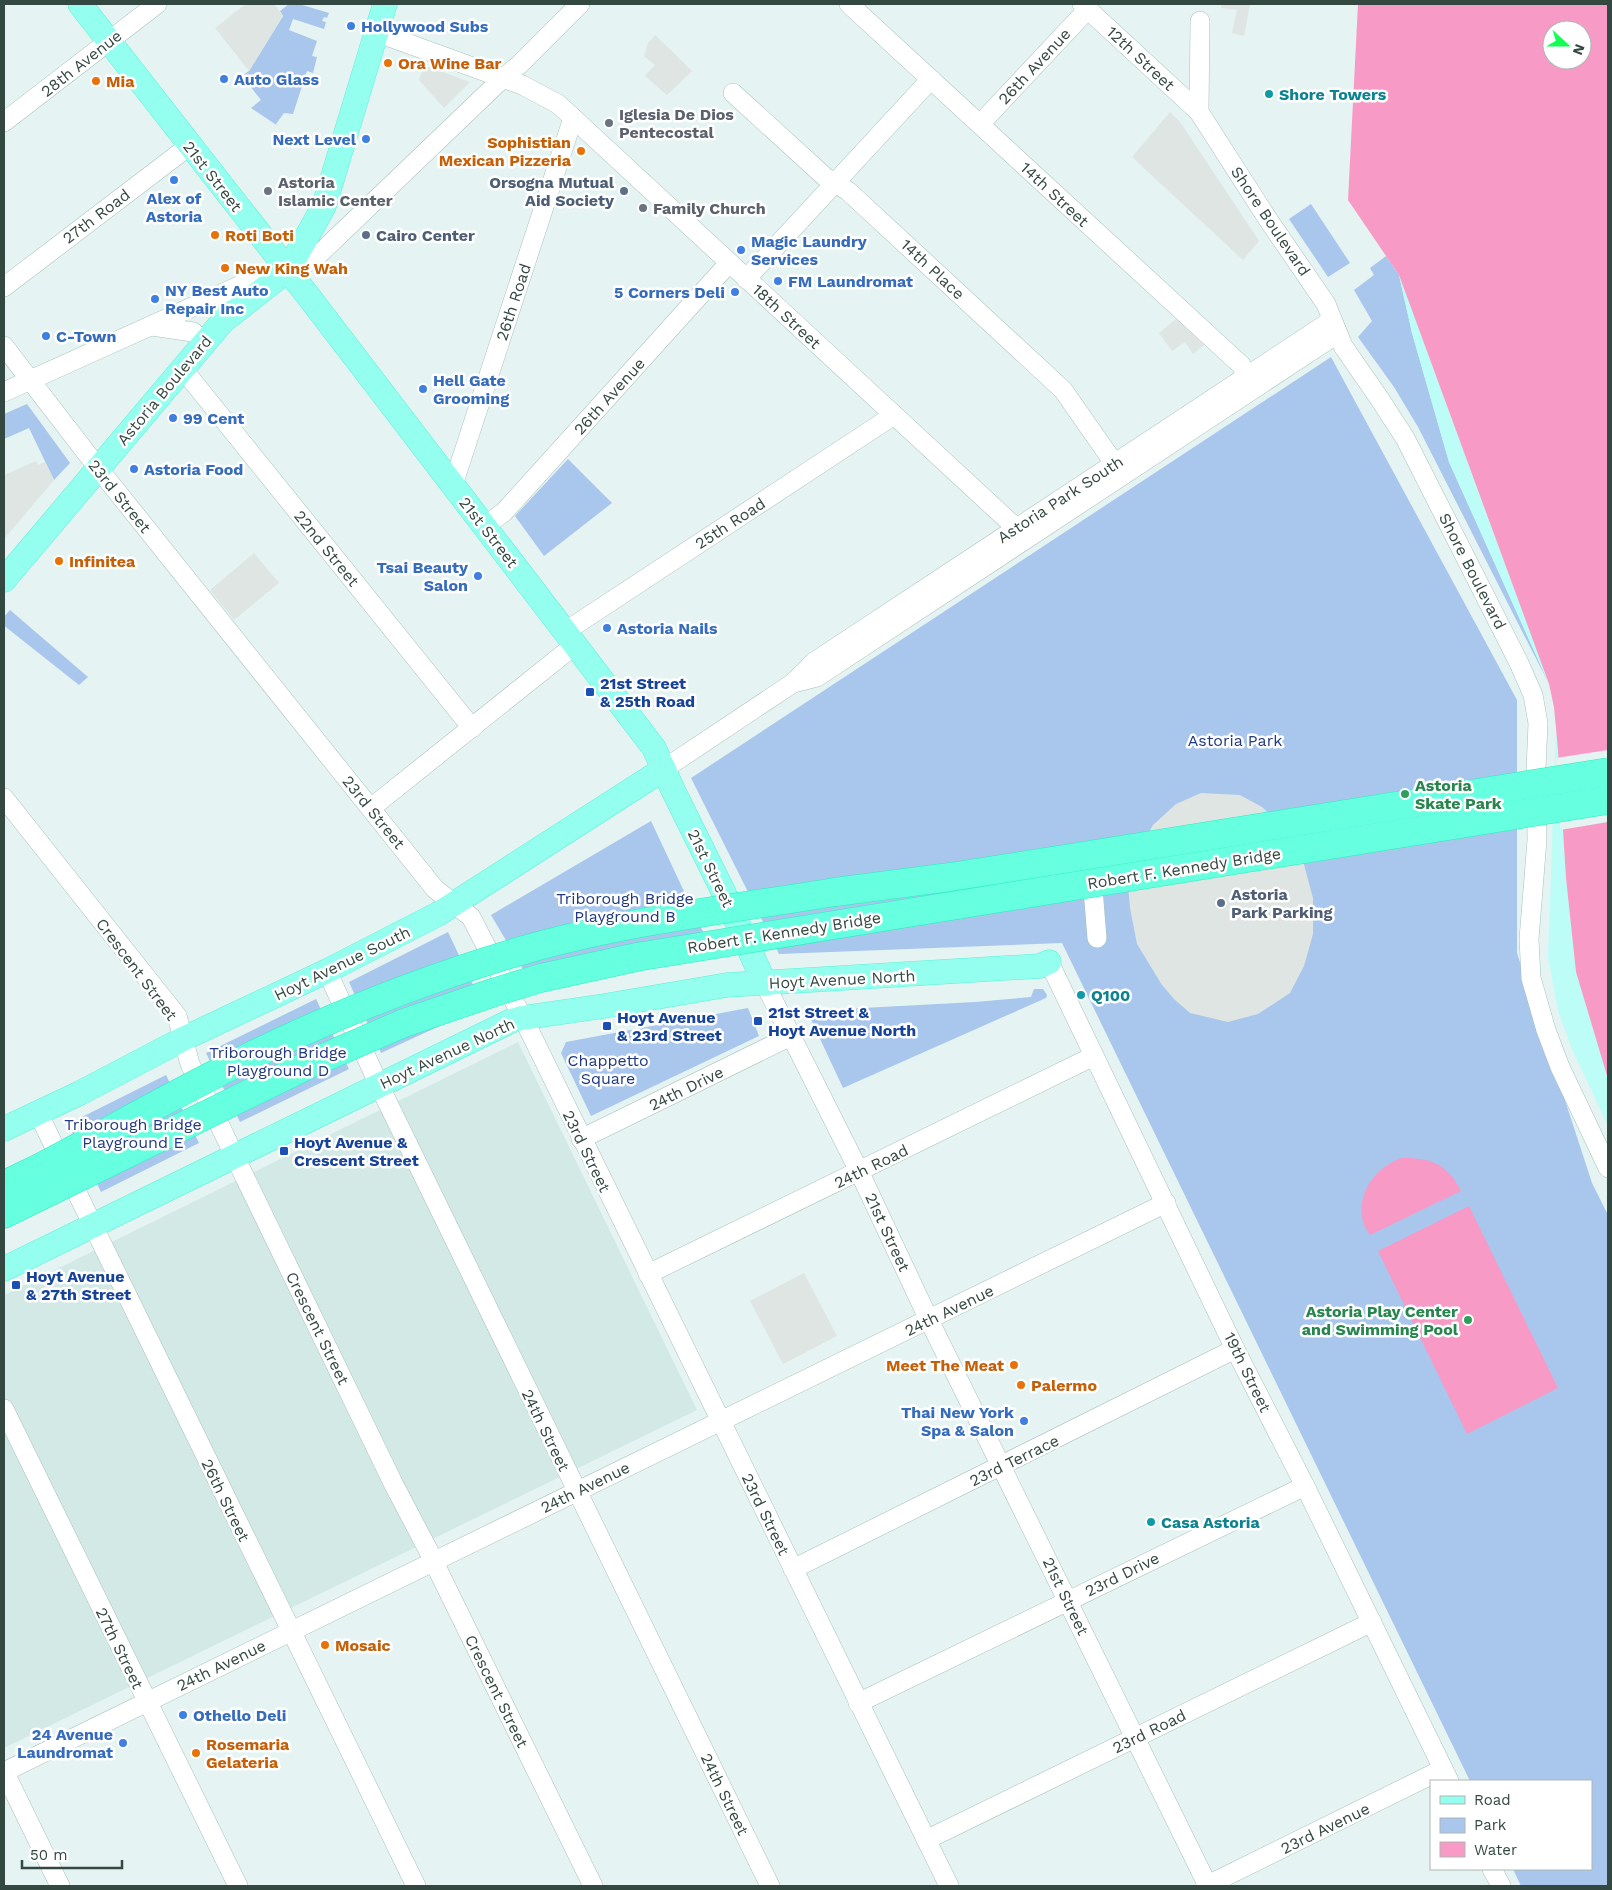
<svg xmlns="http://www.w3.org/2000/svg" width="1612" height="1890" viewBox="0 0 1612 1890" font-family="'Work Sans',sans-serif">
  <rect width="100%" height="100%" fill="#e5f4f2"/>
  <!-- residential -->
  <path fill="#d2e9e5" d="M518,1042L697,1410L4,1748V1295Z"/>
  <!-- green -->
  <g fill="#a9c6ed">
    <path d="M289,4H299L329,13L327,18L324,17L322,21L326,22L324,29L293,19L289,30L317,41L312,56L317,57L313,73L307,71L293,114L284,113L276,124L278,126L251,108L261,100L242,76L249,71L283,16L280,11Z"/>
    <path d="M1311,204L1350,263L1328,277L1289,219Z"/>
    <path d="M1386,256L1399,275L1412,333L1449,462L1549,684L1418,427L1394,387L1358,337L1372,321L1354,290L1374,275L1370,268Z"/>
    <path d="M1331,357L1517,700V953L1592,1183L1608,1215V1886H1521L1513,1869H1591V1781H1470L1062,943L779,954L691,778Z"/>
    <path d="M27,404L70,463L54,480L29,428L4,439V414Z"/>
    <path d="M568,459L612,503L544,556L515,516Z"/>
    <path d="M10,610L88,677L79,685L7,628L4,625V617Z"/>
    <path d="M651,821L713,953L531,983L491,915Z"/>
    <path d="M448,932L483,1006L381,1053L349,982Z"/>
    <path d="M1034,989H1043L1047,995L1046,998L843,1088L807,1011L975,1002L1031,997Z"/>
    <path d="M316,999L349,1069L240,1122L206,1053Z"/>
    <path d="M748,1008L759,1036L591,1116L561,1053L566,1042Z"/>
    <path d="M166,1075L199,1143L101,1192L68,1124Z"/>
  </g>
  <!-- sand -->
  <g fill="#bcfdf8">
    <path d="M1399,275L1549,684L1449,462L1412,333Z"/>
    <path d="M1556,732L1558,750L1566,878L1576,972L1608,1079V1126L1572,1049L1558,1011L1548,957Z"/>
  </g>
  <!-- parking -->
  <g fill="#dee5e3">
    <path d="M246,4H274L283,16L249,71L215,28Z"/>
    <path d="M1222,4H1250L1244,36L1232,33L1237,10L1221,8Z"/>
    <path d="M655,35L692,71L667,95L645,76L655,65L644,56L648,43Z"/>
    <path d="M424,65L429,67L470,82L444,108L419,80Z"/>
    <path d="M1170,112L1180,122L1259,241L1243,260L1132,157Z"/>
    <path d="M1176,319L1204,345L1193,354L1185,342L1172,351L1159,333Z"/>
    <path d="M36,461L38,465L45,462L54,480L4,539V475Z"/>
    <path d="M254,553L279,583L234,620L210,590Z"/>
    <path d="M1201,793L1240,795L1262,807L1289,832L1302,857L1313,898V934L1304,966L1290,993L1258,1014L1228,1022L1190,1013L1175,1000L1162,985L1137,944L1130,908L1128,885L1141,886L1139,850L1153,825L1176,804Z"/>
    <path d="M804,1273L837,1336L783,1364L750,1301Z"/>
  </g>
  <!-- water -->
  <g fill="#f89ac6" fill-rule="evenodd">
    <path d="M1358,4H1608V1079L1576,972L1566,878L1558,750L1554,707L1549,684L1399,275L1348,200ZM1552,30H1582V60H1552Z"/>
    <path d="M1401,1158C1430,1157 1448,1164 1461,1191L1370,1235C1367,1231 1364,1226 1363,1221C1356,1193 1376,1167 1401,1158Z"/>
    <path d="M1469,1206L1558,1388L1467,1434L1378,1251Z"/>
  </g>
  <!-- pier -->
  <path fill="#e5f4f2" d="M1608,750V822L1560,830L1556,758Z"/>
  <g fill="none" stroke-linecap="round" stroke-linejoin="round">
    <defs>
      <g id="minor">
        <path d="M849,4L1241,365L1253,386"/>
        <path d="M1082,4L1199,112"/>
        <path d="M1200,21L1199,112L1269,221L1326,304L1343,346L1379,398L1405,438L1519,663L1533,695L1538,723L1536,769L1537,840L1529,939L1531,978L1546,1030L1560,1067L1608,1168"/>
        <path d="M376,32L522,85L558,104L1027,538"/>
        <path d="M733,93L825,177L848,191L1063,390L1114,463"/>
        <path d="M4,122L157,4"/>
        <path d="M980,124L1088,9"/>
        <path d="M746,279L931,79"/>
        <path d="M4,287L189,146"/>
        <path d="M152,326L193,332L205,342"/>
        <path d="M4,346L98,468L435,889L471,917L531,1034L949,1886"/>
        <path d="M182,368L472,728"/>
        <path d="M4,392L261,276L312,261L503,78L519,65L580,4"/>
        <path d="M453,485L573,118"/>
        <path d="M485,526L504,512L729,263"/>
        <path d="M566,631L894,415"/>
        <path d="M793,683L817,677L1337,334"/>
        <path d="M664,769L793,683L814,662L1332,320"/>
        <path d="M4,798L177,1016L190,1064L394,1485L426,1546L593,1886"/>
        <path d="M371,808L576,644"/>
        <path d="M1096,873L1093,889L1097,938"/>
        <path d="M1049,962L1235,1349L1305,1486L1449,1781"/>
        <path d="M327,971L379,1085L770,1886"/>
        <path d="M765,984L859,1171L929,1320L1208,1886"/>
        <path d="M38,1113L416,1886"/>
        <path d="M581,1139L791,1036"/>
        <path d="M648,1274L1094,1056"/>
        <path d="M4,1409L238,1886"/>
        <path d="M793,1569L1235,1349"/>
        <path d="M858,1703L1305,1486"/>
        <path d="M4,1771L60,1886"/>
        <path d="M4,1772L1166,1203"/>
        <path d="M926,1840L1372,1622"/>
        <path d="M1492,1869L1501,1886"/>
        <path d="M1206,1886L1443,1769"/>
      </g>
      <g id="major">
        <path d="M80,4L309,297L654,748L673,790L722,889L765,984"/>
        <path d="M4,580L223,321L288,270L324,206L385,4"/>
        <path d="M4,1129L80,1093L183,1039L327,971L438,914L664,769"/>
        <path d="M4,1269L511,1021L522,1018L604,1006L727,985L1040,966L1049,962"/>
      </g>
      <g id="highway">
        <path d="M835,892L950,877L1052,861"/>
        <path d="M957,905L1056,889"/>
        <path d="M4,1185L39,1168"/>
        <path d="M4,1214L49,1192"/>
      </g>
    </defs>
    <!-- minor casing -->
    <use href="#minor" stroke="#a7c1bb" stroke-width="20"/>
    <!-- major casing -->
    <use href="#major" stroke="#57f1d6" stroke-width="25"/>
    <!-- highway casing -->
    <use href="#highway" stroke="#25efbd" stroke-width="29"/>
    <!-- minor -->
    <use href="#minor" stroke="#fff" stroke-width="19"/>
    <!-- major -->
    <use href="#major" stroke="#94ffee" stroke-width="24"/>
    <!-- highway -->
    <use href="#highway" stroke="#66ffdf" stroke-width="28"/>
    <defs>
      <g id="highway-bridge">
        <path d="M1052,861L1608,772"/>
        <path d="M1056,889L1608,800"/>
        <path d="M39,1168C125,1123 211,1073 300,1033C373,1000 448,972 524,950C625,921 731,909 835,892"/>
        <path d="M49,1192L314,1062L404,1023L495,992L541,978L637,957L957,905"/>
      </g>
    </defs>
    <!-- highway-bridge casing -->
    <use href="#highway-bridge" stroke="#25efbd" stroke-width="29" stroke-linecap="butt"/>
    <!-- highway-bridge -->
    <use href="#highway-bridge" stroke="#66ffdf" stroke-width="28"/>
  </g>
  <!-- markers -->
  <g fill="#3f7fe0" stroke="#fff" stroke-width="2">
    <circle cx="351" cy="26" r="5"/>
    <circle cx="224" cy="79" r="5"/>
    <circle cx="366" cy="139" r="5"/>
    <circle cx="174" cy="180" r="5"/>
    <circle cx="741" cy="250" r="5"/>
    <circle cx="778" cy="281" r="5"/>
    <circle cx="735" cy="292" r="5"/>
    <circle cx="155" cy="299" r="5"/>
    <circle cx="46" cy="336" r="5"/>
    <circle cx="423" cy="389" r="5"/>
    <circle cx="173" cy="418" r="5"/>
    <circle cx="134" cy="469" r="5"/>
    <circle cx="478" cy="576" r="5"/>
    <circle cx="607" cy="628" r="5"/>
    <circle cx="1024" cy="1421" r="5"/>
    <circle cx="183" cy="1715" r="5"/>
    <circle cx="123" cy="1743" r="5"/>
  </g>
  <g fill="#e8710a" stroke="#fff" stroke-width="2">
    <circle cx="388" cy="63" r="5"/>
    <circle cx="96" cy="81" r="5"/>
    <circle cx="581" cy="151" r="5"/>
    <circle cx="215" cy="235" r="5"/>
    <circle cx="225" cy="268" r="5"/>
    <circle cx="59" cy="561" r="5"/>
    <circle cx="1014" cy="1365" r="5"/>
    <circle cx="1021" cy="1385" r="5"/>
    <circle cx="325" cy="1645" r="5"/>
    <circle cx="196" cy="1753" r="5"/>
  </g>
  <g fill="#0f9aa8" stroke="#fff" stroke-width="2">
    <circle cx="1269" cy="94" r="5"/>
    <circle cx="1081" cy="995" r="5"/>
    <circle cx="1151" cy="1522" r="5"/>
  </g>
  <g fill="#6b7280" stroke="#fff" stroke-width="2">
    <circle cx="609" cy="123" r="5"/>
    <circle cx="268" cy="191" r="5"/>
    <circle cx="643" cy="208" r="5"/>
  </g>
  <g fill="#5c6f8a" stroke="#fff" stroke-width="2">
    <circle cx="624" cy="191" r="5"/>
    <circle cx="366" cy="235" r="5"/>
    <circle cx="1221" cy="903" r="5"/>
  </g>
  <g fill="#1a4fb4" stroke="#fff" stroke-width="2">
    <rect x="585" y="687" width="10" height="10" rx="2.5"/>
    <rect x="753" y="1016" width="10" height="10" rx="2.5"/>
    <rect x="602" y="1021" width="10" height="10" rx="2.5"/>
    <rect x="279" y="1146" width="10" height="10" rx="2.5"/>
    <rect x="11" y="1280" width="10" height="10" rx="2.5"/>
  </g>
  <g fill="#2e9e5b" stroke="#fff" stroke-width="2">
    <circle cx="1405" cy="794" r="5"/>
    <circle cx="1468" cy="1320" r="5"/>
  </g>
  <g text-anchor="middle" stroke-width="5" stroke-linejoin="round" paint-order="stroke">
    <!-- shop labels -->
    <g font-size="16" font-weight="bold" fill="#366cbe" stroke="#fff" text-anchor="start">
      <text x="361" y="32">Hollywood Subs</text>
      <text x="234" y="85">Auto Glass</text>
      <text x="356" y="145" text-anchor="end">Next Level</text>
      <text x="174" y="204" text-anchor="middle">Alex of<tspan x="174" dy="18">Astoria</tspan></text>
      <text x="751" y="247">Magic Laundry<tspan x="751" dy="18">Services</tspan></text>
      <text x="788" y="287">FM Laundromat</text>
      <text x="165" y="296">NY Best Auto<tspan x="165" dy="18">Repair Inc</tspan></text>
      <text x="725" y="298" text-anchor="end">5 Corners Deli</text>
      <text x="56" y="342">C-Town</text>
      <text x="433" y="386">Hell Gate<tspan x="433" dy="18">Grooming</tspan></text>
      <text x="183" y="424">99 Cent</text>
      <text x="144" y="475">Astoria Food</text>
      <text x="468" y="573" text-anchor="end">Tsai Beauty<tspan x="468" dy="18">Salon</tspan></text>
      <text x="617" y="634">Astoria Nails</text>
      <text x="1014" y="1418" text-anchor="end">Thai New York<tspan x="1014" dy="18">Spa &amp; Salon</tspan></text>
      <text x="193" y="1721">Othello Deli</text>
      <text x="113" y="1740" text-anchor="end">24 Avenue<tspan x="113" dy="18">Laundromat</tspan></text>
    </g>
    <!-- street labels -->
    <g font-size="16" fill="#344842" stroke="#fff">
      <text transform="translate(1141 58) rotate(43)" y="6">12th Street</text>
      <text transform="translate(81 63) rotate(-38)" y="6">28th Avenue</text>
      <text transform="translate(1034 66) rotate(-47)" y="6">26th Avenue</text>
      <text transform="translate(213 176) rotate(52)" y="6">21st Street</text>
      <text transform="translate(1055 194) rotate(43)" y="6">14th Street</text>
      <text transform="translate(96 216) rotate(-37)" y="6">27th Road</text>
      <text transform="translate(1271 221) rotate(56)" y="6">Shore Boulevard</text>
      <text transform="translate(933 269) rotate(43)" y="6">14th Place</text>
      <text transform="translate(513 302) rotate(-72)" y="6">26th Road</text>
      <text transform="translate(787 316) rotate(43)" y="6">18th Street</text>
      <text transform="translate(164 390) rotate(-50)" y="6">Astoria Boulevard</text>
      <text transform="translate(609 396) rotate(-48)" y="6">26th Avenue</text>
      <text transform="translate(120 496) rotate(51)" y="6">23rd Street</text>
      <text transform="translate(1060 499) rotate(-33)" y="6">Astoria Park South</text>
      <text transform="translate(730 523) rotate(-33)" y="6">25th Road</text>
      <text transform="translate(489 532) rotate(52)" y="6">21st Street</text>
      <text transform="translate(327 548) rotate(51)" y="6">22nd Street</text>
      <text transform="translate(1473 571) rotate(63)" y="6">Shore Boulevard</text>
      <text transform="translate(374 812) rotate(51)" y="6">23rd Street</text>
      <text transform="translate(711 868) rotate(64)" y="6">21st Street</text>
      <text transform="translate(1184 868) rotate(-9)" y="6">Robert F. Kennedy Bridge</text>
      <text transform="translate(784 932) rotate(-9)" y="6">Robert F. Kennedy Bridge</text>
      <text transform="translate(342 963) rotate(-26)" y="6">Hoyt Avenue South</text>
      <text transform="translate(137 969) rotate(53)" y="6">Crescent Street</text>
      <text transform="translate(842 979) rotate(-3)" y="6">Hoyt Avenue North</text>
      <text transform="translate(447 1053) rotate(-25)" y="6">Hoyt Avenue North</text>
      <text transform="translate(686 1088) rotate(-26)" y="6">24th Drive</text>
      <text transform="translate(587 1151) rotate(64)" y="6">23rd Street</text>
      <text transform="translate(871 1166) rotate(-26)" y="6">24th Road</text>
      <text transform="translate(888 1232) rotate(65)" y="6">21st Street</text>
      <text transform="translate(949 1310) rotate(-26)" y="6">24th Avenue</text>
      <text transform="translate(318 1328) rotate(64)" y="6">Crescent Street</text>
      <text transform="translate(1248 1372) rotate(64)" y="6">19th Street</text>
      <text transform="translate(546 1430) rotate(64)" y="6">24th Street</text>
      <text transform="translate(1014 1460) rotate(-26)" y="6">23rd Terrace</text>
      <text transform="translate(585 1487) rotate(-26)" y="6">24th Avenue</text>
      <text transform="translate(226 1500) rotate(64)" y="6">26th Street</text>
      <text transform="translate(766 1514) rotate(64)" y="6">23rd Street</text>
      <text transform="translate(1122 1574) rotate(-26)" y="6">23rd Drive</text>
      <text transform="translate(1066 1596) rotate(64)" y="6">21st Street</text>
      <text transform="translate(120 1648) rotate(64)" y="6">27th Street</text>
      <text transform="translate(221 1665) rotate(-26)" y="6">24th Avenue</text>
      <text transform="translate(497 1691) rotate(64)" y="6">Crescent Street</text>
      <text transform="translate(1149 1731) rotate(-26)" y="6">23rd Road</text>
      <text transform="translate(725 1794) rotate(64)" y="6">24th Street</text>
      <text transform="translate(1325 1828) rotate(-26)" y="6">23rd Avenue</text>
    </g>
    <!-- food labels -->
    <g font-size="16" font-weight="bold" fill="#c56008" stroke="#fff" text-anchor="start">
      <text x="398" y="69">Ora Wine Bar</text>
      <text x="106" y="87">Mia</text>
      <text x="571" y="148" text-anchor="end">Sophistian<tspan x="571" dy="18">Mexican Pizzeria</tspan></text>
      <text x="225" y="241">Roti Boti</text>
      <text x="235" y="274">New King Wah</text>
      <text x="69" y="567">Infinitea</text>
      <text x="1004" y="1371" text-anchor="end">Meet The Meat</text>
      <text x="1031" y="1391">Palermo</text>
      <text x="335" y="1651">Mosaic</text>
      <text x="206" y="1750">Rosemaria<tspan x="206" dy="18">Gelateria</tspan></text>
    </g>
    <!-- culture labels -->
    <g font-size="16" font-weight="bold" fill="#0d838f" stroke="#fff" text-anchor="start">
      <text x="1279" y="100">Shore Towers</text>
      <text x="1091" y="1001">Q100</text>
      <text x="1161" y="1528">Casa Astoria</text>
    </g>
    <!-- worship labels -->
    <g font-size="16" font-weight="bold" fill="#5b616d" stroke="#fff" text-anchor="start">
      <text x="619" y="120">Iglesia De Dios<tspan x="619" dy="18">Pentecostal</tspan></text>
      <text x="278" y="188">Astoria<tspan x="278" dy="18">Islamic Center</tspan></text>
      <text x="653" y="214">Family Church</text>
    </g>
    <!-- service labels -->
    <g font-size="16" font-weight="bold" fill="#4e5e75" stroke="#fff" text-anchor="start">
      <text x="614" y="188" text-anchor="end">Orsogna Mutual<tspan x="614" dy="18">Aid Society</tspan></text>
      <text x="376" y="241">Cairo Center</text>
      <text x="1231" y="900">Astoria<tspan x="1231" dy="18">Park Parking</tspan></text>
    </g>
    <!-- transit labels -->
    <g font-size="16" font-weight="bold" fill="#164399" stroke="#fff" text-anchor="start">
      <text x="600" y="689">21st Street<tspan x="600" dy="18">&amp; 25th Road</tspan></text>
      <text x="768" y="1018">21st Street &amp;<tspan x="768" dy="18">Hoyt Avenue North</tspan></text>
      <text x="617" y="1023">Hoyt Avenue<tspan x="617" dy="18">&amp; 23rd Street</tspan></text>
      <text x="294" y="1148">Hoyt Avenue &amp;<tspan x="294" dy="18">Crescent Street</tspan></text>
      <text x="26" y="1282">Hoyt Avenue<tspan x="26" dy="18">&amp; 27th Street</tspan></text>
    </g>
    <!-- park labels -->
    <g font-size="16" fill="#203980" stroke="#fff">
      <text x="1235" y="746">Astoria Park</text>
      <text x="625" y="904">Triborough Bridge<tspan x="625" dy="18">Playground B</tspan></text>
      <text x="278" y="1058">Triborough Bridge<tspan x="278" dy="18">Playground D</tspan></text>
      <text x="608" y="1066">Chappetto<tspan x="608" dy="18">Square</tspan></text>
      <text x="133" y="1130">Triborough Bridge<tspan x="133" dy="18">Playground E</tspan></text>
    </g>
    <!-- leisure labels -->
    <g font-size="16" font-weight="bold" fill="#27864d" stroke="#fff" text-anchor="start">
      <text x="1415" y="791">Astoria<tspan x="1415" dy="18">Skate Park</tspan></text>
      <text x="1458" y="1317" text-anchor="end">Astoria Play Center<tspan x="1458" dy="18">and Swimming Pool</tspan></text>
    </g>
  </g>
  <!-- border -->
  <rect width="1612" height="1890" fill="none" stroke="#344842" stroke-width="10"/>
  <!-- legend -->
  <rect x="1430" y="1780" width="162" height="90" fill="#ffffff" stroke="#aeb6b3"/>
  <rect x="1440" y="1796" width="25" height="8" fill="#94ffee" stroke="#aeb6b3"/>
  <text x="1474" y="1805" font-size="15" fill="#344842">Road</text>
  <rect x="1440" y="1818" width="25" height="15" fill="#a9c6ed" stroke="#aeb6b3"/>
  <text x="1474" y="1830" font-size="15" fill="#344842">Park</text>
  <rect x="1440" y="1842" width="25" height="15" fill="#f89ac6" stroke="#aeb6b3"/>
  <text x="1474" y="1855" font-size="15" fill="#344842">Water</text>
  <!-- north arrow -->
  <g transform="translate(1567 45) rotate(111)"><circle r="24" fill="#ffffff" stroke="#aeb6b3"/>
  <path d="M0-4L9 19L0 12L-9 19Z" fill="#12ff53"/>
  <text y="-8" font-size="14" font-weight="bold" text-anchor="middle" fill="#344842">N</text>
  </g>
  <!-- scale -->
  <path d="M22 1860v8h100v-8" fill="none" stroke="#344842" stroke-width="2.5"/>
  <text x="30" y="1860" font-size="15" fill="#344842" stroke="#ffffff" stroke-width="4" paint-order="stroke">50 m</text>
</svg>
